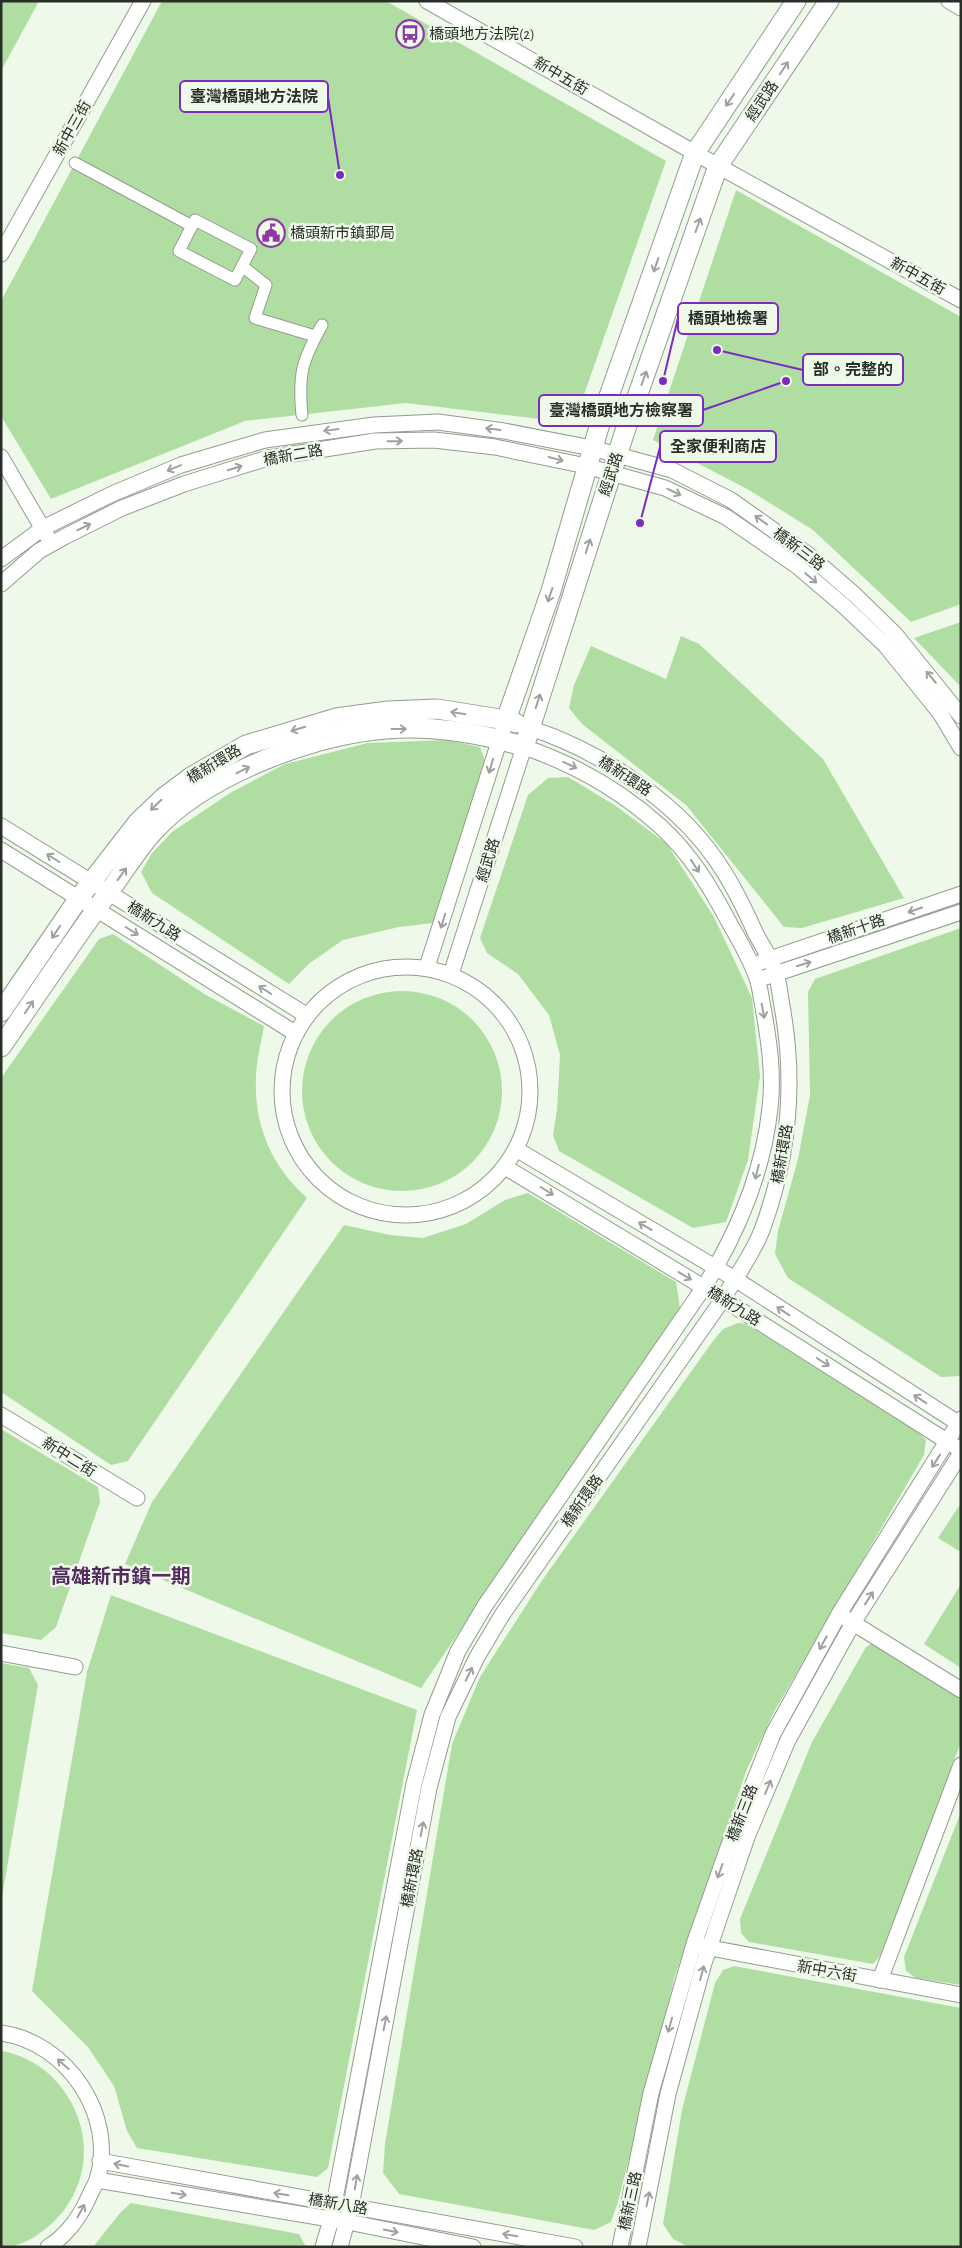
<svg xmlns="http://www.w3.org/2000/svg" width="962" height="2248" viewBox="0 0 962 2248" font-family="'Alegreya Sans','Noto Sans TC',sans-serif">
  <rect width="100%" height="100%" fill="#eef9ea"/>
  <!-- green -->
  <g fill="#b0dea2">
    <path d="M1,1H39L1,71Z"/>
    <path d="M162,1H386L666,161L574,423L406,403L245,421L51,499L1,416V301Z"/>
    <path d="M736,190L961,317V604L911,622L813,530L749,490L653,440Z"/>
    <path d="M961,622V687L914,638Z"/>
    <path d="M681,636L699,644L823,759L904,898L802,928L784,927L686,805L582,724L569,708L574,685L591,646L666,679Z"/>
    <path d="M447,740L480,747L488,769L433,923L399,927L343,940L310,963L289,984L152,893L141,872L152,853L172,832L230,793L285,764L368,743Z"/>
    <path d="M568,777L616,806L667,844L714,917L752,998L760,1076L748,1160L726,1222L693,1228L559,1151L553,1135L557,1110L560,1055L549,1015L518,974L487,953L480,938L528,795L548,778Z"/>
    <path d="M961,928V1376L941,1377L788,1278L775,1254L778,1231L798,1159L810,1095L808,992L815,979Z"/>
    <path d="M113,934L206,995L264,1026C261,1044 256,1062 256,1079C254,1126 272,1167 307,1198L128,1461L111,1465L1,1392V1078L99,939Z"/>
    <circle cx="402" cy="1091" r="100"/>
    <path d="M528,1193L676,1282L680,1308L421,1688L125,1564L152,1502L344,1225L390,1235L423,1238L466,1224L505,1200Z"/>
    <path d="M738,1323L749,1324L918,1432L926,1440L924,1455L775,1710L747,1769L675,1976L618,2202L611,2222L594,2230L399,2194L383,2173L385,2144L452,1744L480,1677L543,1579L713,1341L723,1329Z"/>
    <path d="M1,1429L98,1487L100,1502L56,1627L41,1640L1,1633Z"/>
    <path d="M961,1503V1552L938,1538Z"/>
    <path d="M961,1584V1668L924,1644Z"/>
    <path d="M111,1595L417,1710L328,2168L317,2177L137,2148L127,2131L114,2086L88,2047L32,1991L87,1672Z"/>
    <path d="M872,1643L961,1697V1742L881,1955L873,1964L749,1942L741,1933L740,1919L812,1742L866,1647Z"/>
    <path d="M1,1663L29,1668L38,1685L1,1903Z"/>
    <path d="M961,1812V1985L916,1978L906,1971L904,1957Z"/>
    <path d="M734,1966L961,2008V2247H689L673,2239L663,2224L682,2110L715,1983L723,1970Z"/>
    <path d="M1,2051C18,2053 37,2063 49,2074C94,2116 97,2184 49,2226C35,2238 20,2247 1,2247Z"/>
    <path d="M131,2203L299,2234L306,2247H93L120,2213Z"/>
  </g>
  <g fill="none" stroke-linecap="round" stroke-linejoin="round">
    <defs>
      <g id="pedestrian">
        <path d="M75,163L192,226"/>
        <path d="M195,220L251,249L235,280L179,251Z"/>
        <path d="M242,266L266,285L255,318L315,336"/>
        <path d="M302,415C298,374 302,361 322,325"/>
      </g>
      <g id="minor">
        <path d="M427,1L718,166L961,300"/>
        <path d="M949,1L961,8"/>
        <path d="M1,254L143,1"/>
        <path d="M1,457L47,536"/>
        <path d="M1,559L43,528L112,494L181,465L265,440L374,425L438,422L504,431L592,448L672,470L731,500L810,556L855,595L895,634L961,716"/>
        <path d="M1,584L39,551L64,537L122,508L184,484L268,458L375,441L434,440L495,447L586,466L665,488L726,517L797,566L844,606L885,645L940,713L961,748"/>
        <path d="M1,826L306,1015"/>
        <path d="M1,850L295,1033"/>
        <path d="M761,962L961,894"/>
        <circle cx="406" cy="1091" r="124"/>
        <path d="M427,967L506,720"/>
        <path d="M766,977L961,912"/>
        <path d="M516,1149L735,1279L961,1425"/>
        <path d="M505,1167L723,1299L956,1447"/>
        <path d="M1,1415L137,1498"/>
        <path d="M845,1618L961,1690"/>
        <path d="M1,1653L75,1667"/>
        <path d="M700,1946L961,1995"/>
        <path d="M880,1980L961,1765"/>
        <path d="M1,2033C67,2042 117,2116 97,2180C94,2187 90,2194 87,2201C79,2218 65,2237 48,2247"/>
        <path d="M100,2161L575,2247"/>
        <path d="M97,2180L348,2222L473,2247"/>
        <path d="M323,2247L331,2220L414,1784L432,1715L458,1651L484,1607L704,1287C738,1232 763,1174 770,1108C774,1074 769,1041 763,1007C761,998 760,987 757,978C750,959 740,941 730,924C711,888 691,854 660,826C621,791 574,764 524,747L451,974"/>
        <path d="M340,2247L351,2206L429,1788L448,1717L477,1657L502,1615L723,1299C736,1276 753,1254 762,1230C789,1157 796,1083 782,1006C780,995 779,983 776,973C771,958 762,946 755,932C746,912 736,891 724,872C683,805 603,752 530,728"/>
        <path d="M620,2247L651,2093L694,1944L731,1839L773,1734L839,1614L961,1419"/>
        <path d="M638,2247L668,2094L704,1963L747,1837L788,1740L853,1623L961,1453"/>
      </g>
      <g id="tertiary">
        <path d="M506,720L551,591L604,410L695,153L796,1"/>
        <path d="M1,1012L79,898L138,822L163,798L191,777L246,745L336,718L388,711L437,709L506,720L516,723"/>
        <path d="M1,1047C39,992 76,936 116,882C128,865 140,846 154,831C205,775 312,735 386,729C429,725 484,733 524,747L624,434L718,166L829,1"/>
      </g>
    </defs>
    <!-- pedestrian casing -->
    <use href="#pedestrian" stroke="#929d8f" stroke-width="13"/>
    <!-- minor casing -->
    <use href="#minor" stroke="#929d8f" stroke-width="17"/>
    <!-- tertiary casing -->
    <use href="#tertiary" stroke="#929d8f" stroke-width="21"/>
    <!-- pedestrian -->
    <use href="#pedestrian" stroke="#fff" stroke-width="11"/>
    <!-- minor -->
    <use href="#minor" stroke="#fff" stroke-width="15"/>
    <!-- tertiary -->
    <use href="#tertiary" stroke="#fff" stroke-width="19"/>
  </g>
  <!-- one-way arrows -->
  <defs><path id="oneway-shaft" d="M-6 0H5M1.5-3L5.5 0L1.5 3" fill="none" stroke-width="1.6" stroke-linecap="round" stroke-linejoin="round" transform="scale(1.25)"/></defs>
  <g stroke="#9fa19f">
    <use href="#oneway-shaft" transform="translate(784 68) rotate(-56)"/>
    <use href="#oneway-shaft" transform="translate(730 100) rotate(124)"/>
    <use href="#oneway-shaft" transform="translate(698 225) rotate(-70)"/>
    <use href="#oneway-shaft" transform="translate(656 265) rotate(109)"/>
    <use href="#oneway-shaft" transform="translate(644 378) rotate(-70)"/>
    <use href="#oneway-shaft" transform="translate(493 429) rotate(-173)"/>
    <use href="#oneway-shaft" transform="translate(331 430) rotate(172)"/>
    <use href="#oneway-shaft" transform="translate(395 441) rotate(-1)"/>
    <use href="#oneway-shaft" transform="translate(556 459) rotate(15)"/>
    <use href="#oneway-shaft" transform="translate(174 468) rotate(157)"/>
    <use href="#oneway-shaft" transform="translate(235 468) rotate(-17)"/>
    <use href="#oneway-shaft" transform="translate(674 492) rotate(26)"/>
    <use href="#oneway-shaft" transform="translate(761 520) rotate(-144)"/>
    <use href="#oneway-shaft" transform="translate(84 527) rotate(-26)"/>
    <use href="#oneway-shaft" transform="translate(588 546) rotate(-72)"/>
    <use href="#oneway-shaft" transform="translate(811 578) rotate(40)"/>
    <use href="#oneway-shaft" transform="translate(550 595) rotate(109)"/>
    <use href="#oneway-shaft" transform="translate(931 677) rotate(-130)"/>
    <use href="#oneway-shaft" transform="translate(538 701) rotate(-72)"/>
    <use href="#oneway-shaft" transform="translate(458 713) rotate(-171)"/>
    <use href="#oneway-shaft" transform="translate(298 729) rotate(163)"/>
    <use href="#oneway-shaft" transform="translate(399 729)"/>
    <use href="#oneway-shaft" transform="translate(570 765) rotate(25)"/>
    <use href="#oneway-shaft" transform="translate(491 766) rotate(107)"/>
    <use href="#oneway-shaft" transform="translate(243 770) rotate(-27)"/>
    <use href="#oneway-shaft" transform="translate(156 805) rotate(136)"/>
    <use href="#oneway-shaft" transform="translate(53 858) rotate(-148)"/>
    <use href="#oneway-shaft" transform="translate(695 866) rotate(56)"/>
    <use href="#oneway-shaft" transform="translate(122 874) rotate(-54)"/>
    <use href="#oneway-shaft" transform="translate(915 910) rotate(161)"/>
    <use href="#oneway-shaft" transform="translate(443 921) rotate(107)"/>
    <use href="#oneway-shaft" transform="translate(132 931) rotate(32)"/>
    <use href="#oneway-shaft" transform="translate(56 932) rotate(124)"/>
    <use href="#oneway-shaft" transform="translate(804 964) rotate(-18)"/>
    <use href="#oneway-shaft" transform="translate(265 990) rotate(-148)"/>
    <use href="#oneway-shaft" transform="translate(29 1007) rotate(-56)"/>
    <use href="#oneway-shaft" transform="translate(763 1011) rotate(79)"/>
    <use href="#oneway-shaft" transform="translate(757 1172) rotate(104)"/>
    <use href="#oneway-shaft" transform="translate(547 1191) rotate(32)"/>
    <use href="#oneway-shaft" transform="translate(645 1226) rotate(-149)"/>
    <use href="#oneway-shaft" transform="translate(685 1276) rotate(31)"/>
    <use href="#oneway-shaft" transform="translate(783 1311) rotate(-147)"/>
    <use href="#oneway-shaft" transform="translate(823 1362) rotate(32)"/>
    <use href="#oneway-shaft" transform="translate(920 1399) rotate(-147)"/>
    <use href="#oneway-shaft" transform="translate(936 1461) rotate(122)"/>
    <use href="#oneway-shaft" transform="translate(869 1598) rotate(-58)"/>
    <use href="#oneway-shaft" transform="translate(823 1643) rotate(119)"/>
    <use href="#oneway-shaft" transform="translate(469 1674) rotate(-64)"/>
    <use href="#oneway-shaft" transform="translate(768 1787) rotate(-67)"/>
    <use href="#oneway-shaft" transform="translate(422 1829) rotate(-79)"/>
    <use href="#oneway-shaft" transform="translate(720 1871) rotate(110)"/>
    <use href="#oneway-shaft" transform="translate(702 1973) rotate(-75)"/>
    <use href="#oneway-shaft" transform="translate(385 2023) rotate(-79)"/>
    <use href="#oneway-shaft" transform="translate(670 2025) rotate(106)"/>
    <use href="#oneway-shaft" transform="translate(63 2064) rotate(-139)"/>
    <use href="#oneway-shaft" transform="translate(121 2165) rotate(-169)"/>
    <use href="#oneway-shaft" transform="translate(356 2182) rotate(-80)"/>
    <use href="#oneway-shaft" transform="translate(179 2194) rotate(10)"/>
    <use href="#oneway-shaft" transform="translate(281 2194) rotate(-170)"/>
    <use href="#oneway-shaft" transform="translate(648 2199) rotate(-78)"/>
    <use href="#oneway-shaft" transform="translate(81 2211) rotate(-61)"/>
    <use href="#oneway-shaft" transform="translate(391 2231) rotate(11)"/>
    <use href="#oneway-shaft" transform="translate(510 2235) rotate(-170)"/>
  </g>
  <!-- icons -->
  <defs>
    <symbol id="bus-ring" viewBox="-11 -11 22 22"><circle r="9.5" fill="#eef9ea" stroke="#8e39a6" stroke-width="1.5"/><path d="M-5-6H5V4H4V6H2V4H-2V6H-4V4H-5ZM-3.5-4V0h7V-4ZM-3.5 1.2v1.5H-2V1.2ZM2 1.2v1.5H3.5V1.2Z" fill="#8e39a6"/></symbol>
    <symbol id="civic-ring" viewBox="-11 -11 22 22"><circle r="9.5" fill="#eef9ea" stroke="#8e39a6" stroke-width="1.5"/><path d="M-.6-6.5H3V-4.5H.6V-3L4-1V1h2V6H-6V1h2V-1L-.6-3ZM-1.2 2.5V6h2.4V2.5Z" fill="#8e39a6"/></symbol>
  </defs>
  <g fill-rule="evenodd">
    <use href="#bus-ring" x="394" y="18" width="32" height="32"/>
    <use href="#civic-ring" x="255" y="217" width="32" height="32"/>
  </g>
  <g text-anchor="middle" stroke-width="5" stroke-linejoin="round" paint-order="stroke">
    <!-- poi labels -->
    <g font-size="15" fill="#2a2e29" stroke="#eef9ea" text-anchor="start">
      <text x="429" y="39">橋頭地方法院(2)</text>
      <text x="290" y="238">橋頭新市鎮郵局</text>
    </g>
    <!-- street labels -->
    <g font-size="15" fill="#2a2e29" stroke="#eef9ea">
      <text transform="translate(561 76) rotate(30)" y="5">新中五街</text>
      <text transform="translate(762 101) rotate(-56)" y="5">經武路</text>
      <text transform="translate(72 128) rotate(-61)" y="5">新中三街</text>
      <text transform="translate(918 276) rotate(29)" y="5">新中五街</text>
      <text transform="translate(293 455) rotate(-10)" y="5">橋新二路</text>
      <text transform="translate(611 474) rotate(-72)" y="5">經武路</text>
      <text transform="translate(799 549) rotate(37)" y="5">橋新三路</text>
      <text transform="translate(214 764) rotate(-31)" y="5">橋新環路</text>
      <text transform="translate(625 776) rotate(33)" y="5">橋新環路</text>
      <text transform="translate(488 860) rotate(-73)" y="5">經武路</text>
      <text transform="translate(154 921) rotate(32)" y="5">橋新九路</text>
      <text transform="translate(856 929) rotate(-19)" y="5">橋新十路</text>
      <text transform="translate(782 1154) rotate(-80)" y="5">橋新環路</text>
      <text transform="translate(734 1306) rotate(32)" y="5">橋新九路</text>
      <text transform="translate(69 1457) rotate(32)" y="5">新中二街</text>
      <text transform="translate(582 1501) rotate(-55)" y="5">橋新環路</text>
      <text transform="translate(742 1813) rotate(-69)" y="5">橋新三路</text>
      <text transform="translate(412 1878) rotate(-79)" y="5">橋新環路</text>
      <text transform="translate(827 1971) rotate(10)" y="5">新中六街</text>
      <text transform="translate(630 2201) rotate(-78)" y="5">橋新三路</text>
      <text transform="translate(338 2204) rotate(10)" y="5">橋新八路</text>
    </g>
    <!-- district labels -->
    <g font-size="20" font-weight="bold" fill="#552c61" stroke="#eef9ea">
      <text x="121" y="1583">高雄新市鎮一期</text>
    </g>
  </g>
  <!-- callouts -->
  <path fill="none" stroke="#7b2cbf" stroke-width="2" d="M340 175L328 97M663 381L678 318M717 350L803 370M786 381L703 410M640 523L660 447"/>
  <g fill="#7b2cbf" stroke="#eef9ea" stroke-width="2">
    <circle cx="340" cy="175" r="5"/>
    <circle cx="663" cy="381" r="5"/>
    <circle cx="717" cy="350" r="5"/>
    <circle cx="786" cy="381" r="5"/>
    <circle cx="640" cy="523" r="5"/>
  </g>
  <g fill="#eef9ea" stroke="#7b2cbf" stroke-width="2">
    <rect x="180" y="81" width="148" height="31" rx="5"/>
    <rect x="678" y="303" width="100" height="31" rx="5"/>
    <rect x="803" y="354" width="100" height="31" rx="5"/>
    <rect x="539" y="395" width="164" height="31" rx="5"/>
    <rect x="660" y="431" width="116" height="31" rx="5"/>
  </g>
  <g font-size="16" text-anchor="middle" font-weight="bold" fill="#2a2e29">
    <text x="254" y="102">臺灣橋頭地方法院</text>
    <text x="728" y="324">橋頭地檢署</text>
    <text x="853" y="375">部。完整的</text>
    <text x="621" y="416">臺灣橋頭地方檢察署</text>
    <text x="718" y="452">全家便利商店</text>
  </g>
  <!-- border -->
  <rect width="962" height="2248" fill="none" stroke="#2a2e29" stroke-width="5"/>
</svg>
